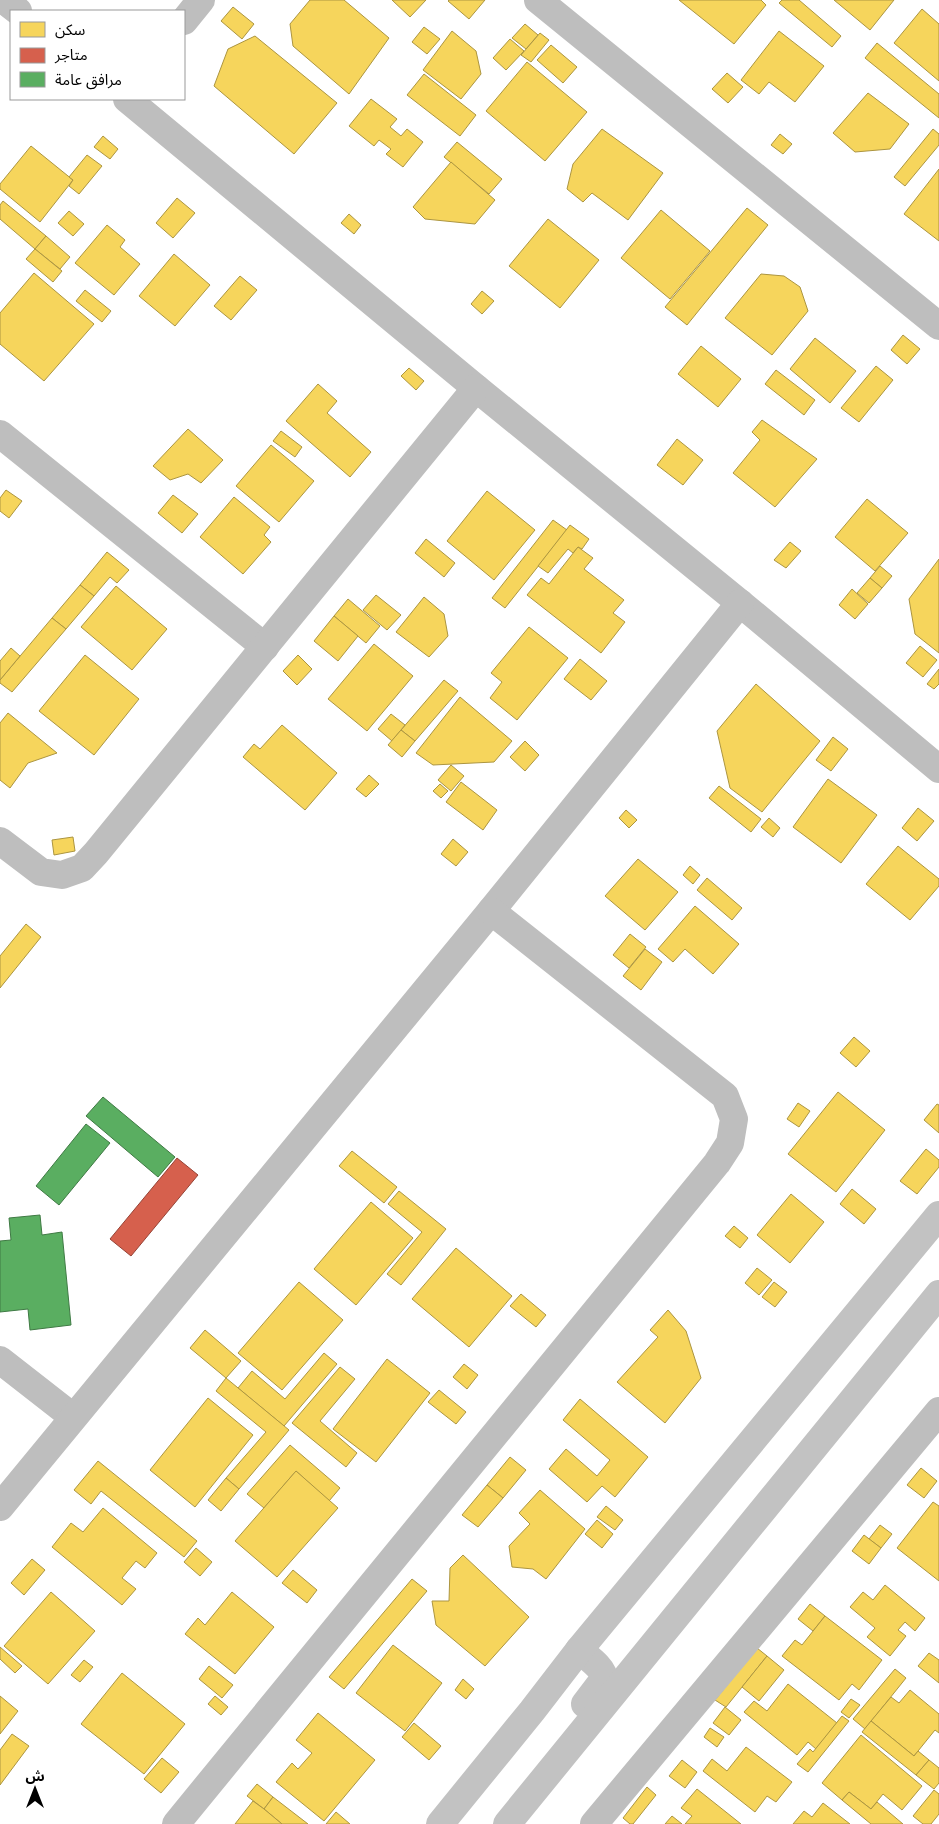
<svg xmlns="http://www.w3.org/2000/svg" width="939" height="1824" viewBox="0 0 939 1824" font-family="Lato,'Noto Sans Arabic',sans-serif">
  <rect width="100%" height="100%" fill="#fff"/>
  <!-- homes -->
  <g fill="#f6d55c" stroke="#ac9540">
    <path d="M310,0H344L389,38L349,94L293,46L290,24Z"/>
    <path d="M392,0H426L410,17Z"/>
    <path d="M449,0H485L469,19L448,1Z"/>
    <path d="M679,0H761L766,5L734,44Z"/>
    <path d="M782,0H799L841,36L832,47L779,3Z"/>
    <path d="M834,0H894L870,30Z"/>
    <path d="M233,7L254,24L242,39L221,21Z"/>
    <path d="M922,9L939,24V81L894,43Z"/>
    <path d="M525,24L538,35L526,49L512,38Z"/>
    <path d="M424,27L440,39L427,54L412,42Z"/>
    <path d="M452,31L476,51L481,74L461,99L423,70Z"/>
    <path d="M779,31L824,66L795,102L769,82L759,94L741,80Z"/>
    <path d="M540,33L549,40L531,62L521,55Z"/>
    <path d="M255,36L337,103L294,154L214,86L228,49Z"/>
    <path d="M510,39L524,51L506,70L493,58Z"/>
    <path d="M877,43L939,94V118L865,58Z"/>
    <path d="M551,45L577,67L563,83L537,60Z"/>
    <path d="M527,62L587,112L545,161L486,111Z"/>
    <path d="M727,73L743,87L728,103L712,89Z"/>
    <path d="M424,74L476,115L460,136L407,95Z"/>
    <path d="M868,93L909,124L890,149L855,152L833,133Z"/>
    <path d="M371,99L397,119L390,127L401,136L407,129L423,142L403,167L386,154L391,149L379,140L374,146L349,126Z"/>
    <path d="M602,129L663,173L628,220L592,193L583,202L567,189L573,164Z"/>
    <path d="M933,129L939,134V145L905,186L894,177Z"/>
    <path d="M780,134L792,144L783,154L771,145Z"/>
    <path d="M103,136L118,149L110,159L94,147Z"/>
    <path d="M457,142L502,179L489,194L444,157Z"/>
    <path d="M31,146L73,180L40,222L0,189V184Z"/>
    <path d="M87,155L102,166L79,194L69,186L73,180L69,177Z"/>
    <path d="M451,162L495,200L475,224L425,219L413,207Z"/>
    <path d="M939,169V241L904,214Z"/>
    <path d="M177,198L195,213L173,238L156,223Z"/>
    <path d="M3,201L46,236L35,249L0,219V205Z"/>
    <path d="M747,208L768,225L687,325L665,307Z"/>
    <path d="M661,210L710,251L670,299L621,258Z"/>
    <path d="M69,211L84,224L73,236L58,223Z"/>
    <path d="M349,214L361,225L354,234L341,223Z"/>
    <path d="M548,219L599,260L560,308L509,266Z"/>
    <path d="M107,225L125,240L120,247L140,264L114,295L75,263Z"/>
    <path d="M46,236L70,257L60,269L35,249Z"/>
    <path d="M35,249L62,271L53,282L26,259Z"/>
    <path d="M174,254L210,285L175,326L139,296Z"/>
    <path d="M34,273L94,324L44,381L0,344V313Z"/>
    <path d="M761,274L784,276L800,287L808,311L772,355L725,318Z"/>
    <path d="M240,276L257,290L231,320L214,306Z"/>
    <path d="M85,290L111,311L102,322L76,301Z"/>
    <path d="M482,291L494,301L482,314L471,304Z"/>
    <path d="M903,335L920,349L907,364L891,350Z"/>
    <path d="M815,338L856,371L830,403L790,369Z"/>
    <path d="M701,346L741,379L718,407L678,374Z"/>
    <path d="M876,366L893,380L859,422L841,408Z"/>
    <path d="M409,368L424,381L416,390L401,376Z"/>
    <path d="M776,370L815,400L804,415L765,384Z"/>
    <path d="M318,384L337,401L327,413L371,452L350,477L286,421Z"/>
    <path d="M762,420L817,459L775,507L733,473L760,440L752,432Z"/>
    <path d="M188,429L223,460L201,483L188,474L170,480L153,466Z"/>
    <path d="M281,431L302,447L295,457L273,441Z"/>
    <path d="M677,439L703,460L683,485L657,465Z"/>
    <path d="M271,445L314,481L279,522L236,486Z"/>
    <path d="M6,490L22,501L9,518L0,511V498Z"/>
    <path d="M487,491L535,530L494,580L447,541Z"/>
    <path d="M173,495L198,514L182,533L158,513Z"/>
    <path d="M234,497L270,527L264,535L271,542L243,574L200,537Z"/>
    <path d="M867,499L908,533L875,571L835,537Z"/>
    <path d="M553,520L567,530L505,608L492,598Z"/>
    <path d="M570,525L589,539L582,549L578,547L573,553L568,549L548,573L538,566Z"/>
    <path d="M426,539L455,563L444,577L415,553Z"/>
    <path d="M790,542L801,551L786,568L774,560Z"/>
    <path d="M578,547L593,558L584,569L624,600L613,613L625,622L601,653L527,595L541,578L549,584Z"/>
    <path d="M107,552L129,570L117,583L110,577L94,596L80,585Z"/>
    <path d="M939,559V653L915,634L909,599Z"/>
    <path d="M880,566L892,576L882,588L870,578Z"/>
    <path d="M870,578L882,588L869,603L857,593Z"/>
    <path d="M80,585L94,596L66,629L52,618Z"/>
    <path d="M116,586L167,629L132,670L81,627Z"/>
    <path d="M852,589L868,604L855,619L839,605Z"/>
    <path d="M376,595L401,615L387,630L363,610Z"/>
    <path d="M424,597L444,614L448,636L429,657L396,632Z"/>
    <path d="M348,599L380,626L366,643L334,616Z"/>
    <path d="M334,616L358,636L338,661L314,641Z"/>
    <path d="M52,618L66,629L12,692L0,683V680Z"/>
    <path d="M529,627L568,658L517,720L490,698L502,682L491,673Z"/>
    <path d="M374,644L413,676L367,731L328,699Z"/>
    <path d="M920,646L937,660L923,677L906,663Z"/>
    <path d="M11,648L20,656L0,680V661Z"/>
    <path d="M85,655L139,699L94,755L39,711Z"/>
    <path d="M298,655L312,669L297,685L283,671Z"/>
    <path d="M580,659L607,681L591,700L564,679Z"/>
    <path d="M939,669V684L934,689L927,684Z"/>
    <path d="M444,680L458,691L415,741L401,730Z"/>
    <path d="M756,684L820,741L762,812L730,788L717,731Z"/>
    <path d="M460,697L512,741L494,762L433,765L416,753Z"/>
    <path d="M8,713L57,753L28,763L10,788L0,780V723Z"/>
    <path d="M391,714L405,725L392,741L378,729Z"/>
    <path d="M282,725L337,773L305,810L243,757L254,744L260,749Z"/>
    <path d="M401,730L415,741L402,757L388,745Z"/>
    <path d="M833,737L848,749L831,771L816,760Z"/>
    <path d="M525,741L539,755L525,771L510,757Z"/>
    <path d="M451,765L464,776L451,791L438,780Z"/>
    <path d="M369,775L379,784L366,797L356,789Z"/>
    <path d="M828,779L877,815L841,863L793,827Z"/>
    <path d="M461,782L497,810L483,830L446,802Z"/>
    <path d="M440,784L448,791L441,798L433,791Z"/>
    <path d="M719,786L761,819L751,832L709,798Z"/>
    <path d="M918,808L934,821L917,841L902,828Z"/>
    <path d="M626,810L637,820L629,828L619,818Z"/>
    <path d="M769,818L780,828L773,837L761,827Z"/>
    <path d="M73,837L75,851L54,855L52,840Z"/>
    <path d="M453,839L468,852L456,866L441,854Z"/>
    <path d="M898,846L939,879V886L910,920L866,884Z"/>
    <path d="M638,859L678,892L645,930L605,896Z"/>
    <path d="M690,866L700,875L693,884L683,875Z"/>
    <path d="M707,878L742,908L732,920L697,890Z"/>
    <path d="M695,906L739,944L713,974L685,949L673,962L658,949Z"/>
    <path d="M26,924L41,937L0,988V956Z"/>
    <path d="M630,934L646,947L629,968L613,955Z"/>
    <path d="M645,949L662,962L641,990L623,976Z"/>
    <path d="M854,1037L870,1051L856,1067L840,1053Z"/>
    <path d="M838,1092L885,1130L836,1192L788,1154Z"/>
    <path d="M798,1103L810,1111L799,1127L787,1119Z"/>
    <path d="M937,1104L939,1105V1133L924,1120Z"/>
    <path d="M926,1149L939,1160V1167L917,1194L900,1181Z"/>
    <path d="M352,1151L397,1187L384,1203L339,1166Z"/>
    <path d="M852,1189L876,1209L864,1224L840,1204Z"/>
    <path d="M399,1191L446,1229L401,1285L387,1274L422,1232L388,1204Z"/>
    <path d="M791,1194L824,1222L790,1263L757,1235Z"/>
    <path d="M371,1202L413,1238L356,1305L314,1269Z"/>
    <path d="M734,1226L748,1238L740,1248L725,1236Z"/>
    <path d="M456,1248L512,1296L469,1347L412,1299Z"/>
    <path d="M757,1268L772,1280L759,1295L745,1283Z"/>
    <path d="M299,1282L343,1320L282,1390L238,1353Z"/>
    <path d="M774,1282L787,1292L775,1307L762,1297Z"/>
    <path d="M521,1294L546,1315L536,1327L510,1306Z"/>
    <path d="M668,1310L686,1331L701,1378L665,1423L617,1382L658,1337L650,1330Z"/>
    <path d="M205,1330L241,1361L226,1378L190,1348Z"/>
    <path d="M324,1353L337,1364L284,1426L238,1388L252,1371L285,1399Z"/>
    <path d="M387,1359L430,1393L376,1462L333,1429Z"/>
    <path d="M464,1364L478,1375L467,1389L453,1377Z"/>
    <path d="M340,1367L355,1379L320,1421L357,1453L346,1467L292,1423Z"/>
    <path d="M226,1378L289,1430L239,1489L226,1478L266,1432L216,1391Z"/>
    <path d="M439,1390L466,1412L456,1424L428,1402Z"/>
    <path d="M208,1398L253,1435L195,1507L150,1470Z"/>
    <path d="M580,1399L648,1457L615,1497L602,1486L587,1502L549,1469L566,1449L597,1476L610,1460L563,1420Z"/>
    <path d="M290,1445L340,1488L329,1501L296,1471L264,1508L247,1494Z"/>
    <path d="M510,1457L526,1470L503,1498L487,1485Z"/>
    <path d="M98,1461L197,1541L184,1557L101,1491L91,1504L74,1490Z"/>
    <path d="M921,1468L937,1481L924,1498L907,1485Z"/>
    <path d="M296,1471L338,1508L277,1577L235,1541Z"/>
    <path d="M226,1478L239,1489L221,1511L208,1500Z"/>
    <path d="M487,1485L503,1498L478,1527L462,1515Z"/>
    <path d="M540,1490L585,1529L546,1579L533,1569L512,1567L509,1546L530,1524L519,1513Z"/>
    <path d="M933,1502L939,1506V1581L897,1548Z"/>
    <path d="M606,1506L623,1520L615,1530L597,1517Z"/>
    <path d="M103,1508L157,1553L145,1568L136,1561L122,1578L136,1589L122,1605L52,1547L71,1523L83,1532Z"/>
    <path d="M597,1520L613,1534L602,1548L585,1534Z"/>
    <path d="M880,1525L892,1534L881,1548L869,1539Z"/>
    <path d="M864,1535L881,1548L869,1564L852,1551Z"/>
    <path d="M196,1548L212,1562L200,1576L184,1562Z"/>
    <path d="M463,1555L529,1617L485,1666L436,1625L432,1601H449L450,1568Z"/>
    <path d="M32,1559L45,1570L24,1595L11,1583Z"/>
    <path d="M293,1570L317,1590L307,1603L282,1583Z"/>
    <path d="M412,1579L427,1591L344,1689L329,1677Z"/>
    <path d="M885,1585L925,1618L915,1631L905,1622L898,1630L906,1636L890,1656L867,1637L875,1628L850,1607L863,1592L873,1600Z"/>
    <path d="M51,1592L95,1631L48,1684L4,1646Z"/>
    <path d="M232,1592L274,1627L235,1674L185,1634L198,1618L205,1625Z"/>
    <path d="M810,1604L825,1616L813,1631L798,1619Z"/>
    <path d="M825,1616L882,1660L859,1690L852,1684L839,1700L782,1656L795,1640L802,1645Z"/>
    <path d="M393,1645L442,1683L405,1731L356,1693Z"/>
    <path d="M0,1647L22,1666L15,1673L0,1659Z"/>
    <path d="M757,1648L767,1656L726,1707L715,1700Z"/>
    <path d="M929,1653L939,1660V1683L918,1666Z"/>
    <path d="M767,1656L784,1670L759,1701L742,1687Z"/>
    <path d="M84,1660L93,1667L80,1682L71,1675Z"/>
    <path d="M209,1666L233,1685L222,1698L199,1679Z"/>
    <path d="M895,1669L906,1678L865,1729L853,1719Z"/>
    <path d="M122,1673L185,1724L144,1774L81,1724Z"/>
    <path d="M463,1679L474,1689L466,1699L455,1690Z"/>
    <path d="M788,1684L837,1723L816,1749L808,1742L797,1755L744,1712L754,1701L767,1711Z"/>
    <path d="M910,1690L939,1714V1733L935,1730L914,1756L871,1721L891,1697L899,1703Z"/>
    <path d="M0,1696L18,1711L0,1734Z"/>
    <path d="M215,1696L228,1707L221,1715L208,1704Z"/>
    <path d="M851,1699L860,1705L849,1718L841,1712Z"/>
    <path d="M725,1707L741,1720L729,1735L713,1723Z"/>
    <path d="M318,1713L375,1760L324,1821L276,1782L292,1763L298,1769L312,1753L296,1740Z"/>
    <path d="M842,1716L849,1721L808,1772L797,1764L810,1749L813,1752Z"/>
    <path d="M871,1721L914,1756L918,1751L929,1760L916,1775L862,1732Z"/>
    <path d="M414,1723L441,1746L429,1760L402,1737Z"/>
    <path d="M710,1728L724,1737L717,1747L704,1737Z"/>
    <path d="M12,1734L29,1746L0,1785V1750Z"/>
    <path d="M861,1735L922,1786L902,1810L883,1794L871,1809L849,1792L842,1800L822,1783Z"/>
    <path d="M746,1747L792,1782L776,1802L767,1796L755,1812L703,1771L712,1759L727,1771Z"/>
    <path d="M162,1758L179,1772L161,1793L144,1779Z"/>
    <path d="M682,1760L697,1772L685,1788L669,1776Z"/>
    <path d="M929,1760L939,1768V1783L934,1789L916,1775Z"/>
    <path d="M257,1784L273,1797L264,1809L247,1796Z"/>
    <path d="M647,1787L656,1795L633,1824H630L623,1818Z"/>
    <path d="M697,1789L741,1824H685L692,1816L681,1808Z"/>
    <path d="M934,1790L939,1794V1814L931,1824H923L913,1816Z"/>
    <path d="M849,1792L871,1809L877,1802L903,1824H871L842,1800Z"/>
    <path d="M273,1797L308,1824H282L264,1809Z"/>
    <path d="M253,1801L264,1809L282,1824H235Z"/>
    <path d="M823,1803L850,1824H793L804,1811L812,1817Z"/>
    <path d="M336,1812L350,1824H326Z"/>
    <path d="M672,1816L682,1824H665Z"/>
  </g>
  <!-- shops -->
  <path fill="#d6604d" stroke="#964336" d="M177,1158L198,1175L131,1256L110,1239Z"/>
  <!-- public -->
  <g fill="#5aae61" stroke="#3f7a44">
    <path d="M103,1097L175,1157L158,1177L86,1116Z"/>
    <path d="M86,1124L110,1143L59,1205L36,1186Z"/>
    <path d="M40,1215L42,1235L62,1232L71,1325L30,1330L28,1309L0,1312V1241L11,1240L9,1218Z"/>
  </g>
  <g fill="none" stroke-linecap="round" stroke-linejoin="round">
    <!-- street -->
    <g stroke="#bebebe" stroke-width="28">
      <path d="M4,0L18,11"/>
      <path d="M538,0L939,326"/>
      <path d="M184,21L201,0"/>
      <path d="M127,99L476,388L740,603L939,769"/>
      <path d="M0,434L265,647"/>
      <path d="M0,841L41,872L62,875L82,868L96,853L476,388"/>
      <path d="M0,1360L73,1417"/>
      <path d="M0,1507L491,911L740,603"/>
      <path d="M176,1824L717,1163L730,1143L734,1119L725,1096L491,911"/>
      <path d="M594,1824L939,1411"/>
    </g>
    <!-- secondary -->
    <g stroke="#c2c2c2" stroke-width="28">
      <path d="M579,1650C587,1657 604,1668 604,1679L585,1704"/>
      <path d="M440,1824L532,1711L579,1650L939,1215"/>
      <path d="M507,1824L939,1294"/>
    </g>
  </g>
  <!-- legend -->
  <rect x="10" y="10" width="175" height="90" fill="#ffffff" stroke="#999999"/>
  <rect x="20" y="22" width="25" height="15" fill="#f6d55c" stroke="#999999"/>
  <text x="55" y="35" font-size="15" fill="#000000">سكن</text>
  <rect x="20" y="48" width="25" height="15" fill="#d6604d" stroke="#999999"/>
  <text x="55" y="60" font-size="15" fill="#000000">متاجر</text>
  <rect x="20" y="72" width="25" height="15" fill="#5aae61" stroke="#999999"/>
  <text x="55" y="85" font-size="15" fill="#000000">مرافق عامة</text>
  <!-- north arrow -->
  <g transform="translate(35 1789)" stroke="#ffffff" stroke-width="4" paint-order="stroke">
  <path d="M0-4L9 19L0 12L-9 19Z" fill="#000000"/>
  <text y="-8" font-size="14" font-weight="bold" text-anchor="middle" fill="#000000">ش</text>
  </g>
</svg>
